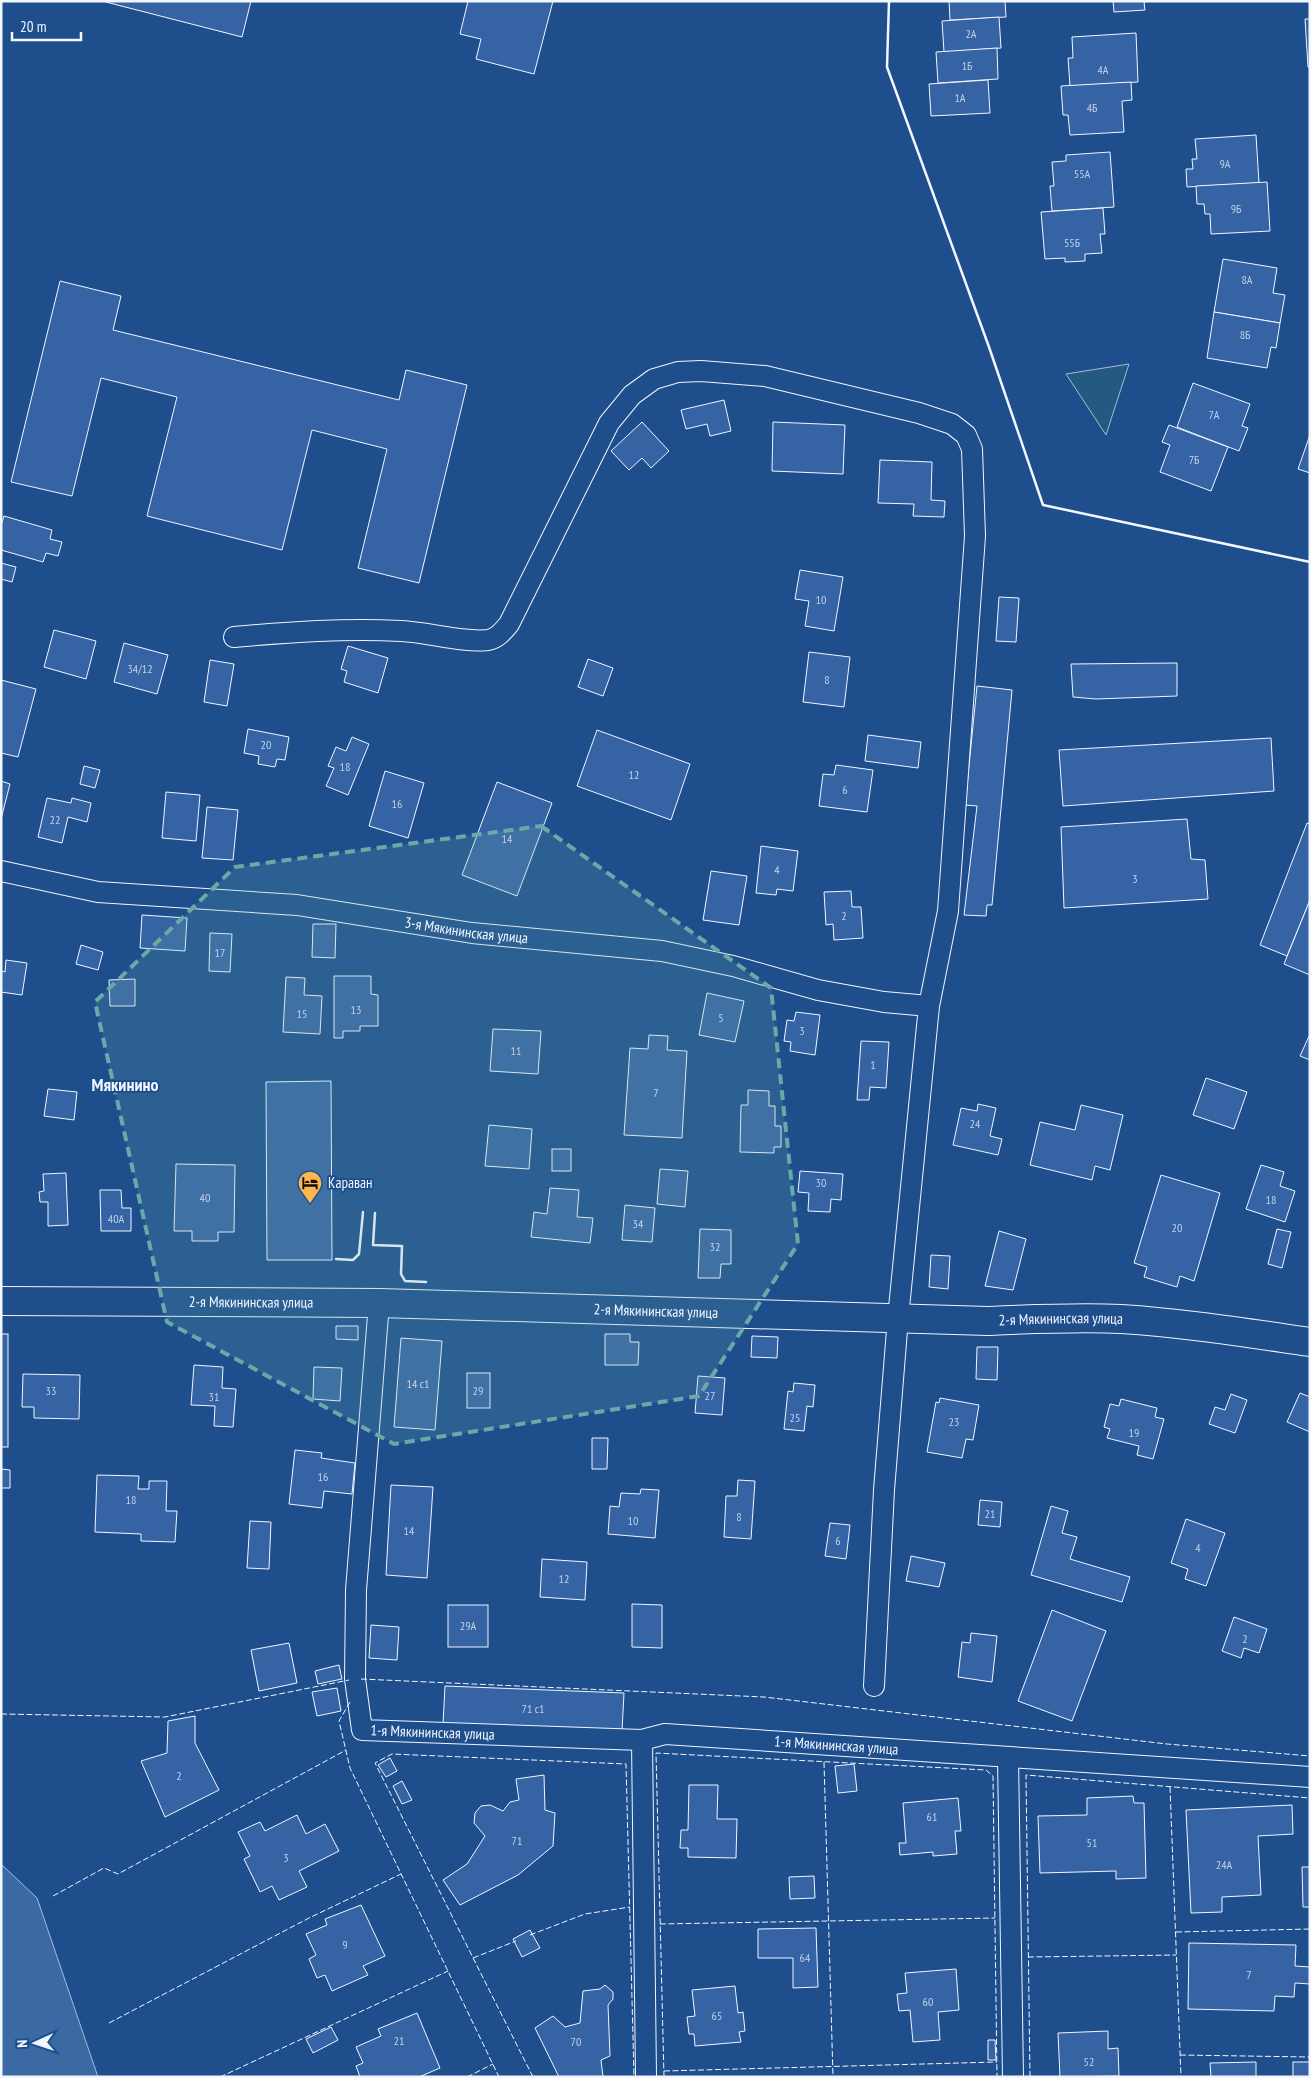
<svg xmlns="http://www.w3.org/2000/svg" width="1311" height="2078" viewBox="0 0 1311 2078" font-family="'PT Sans Narrow',sans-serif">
  <rect width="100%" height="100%" fill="#1f4e8c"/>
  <!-- green -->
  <path fill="#245a82" stroke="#a8bbd7" d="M1129,364L1106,435L1066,374Z"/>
  <!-- water -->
  <path fill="#3b69a3" stroke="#a8bbd7" d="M1,1864L37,1898L98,2077H1Z"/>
  <!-- building -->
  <g fill="#3563a3" stroke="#f2f6ff">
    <path d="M102,1H251L242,37Z"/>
    <path d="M468,1H553L534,74L476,59L481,39L460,34Z"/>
    <path d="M949,1H1005L1006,17L950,20Z"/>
    <path d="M1113,1H1154L1144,2L1145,10L1114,12Z"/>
    <path d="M999,17L1001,48L944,52L942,21Z"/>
    <path d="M1305,19H1310V67H1308Z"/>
    <path d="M1136,33L1138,82L1070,86L1068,58H1073L1072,37Z"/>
    <path d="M997,48L998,79L938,83L936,52Z"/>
    <path d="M988,80L990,113L931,116L929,84Z"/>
    <path d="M1131,82L1132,100L1122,101L1124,132L1070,135L1068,115H1063L1061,86Z"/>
    <path d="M1256,135L1259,183L1187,187L1186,169H1193L1192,159H1197L1195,139Z"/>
    <path d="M1110,152L1114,207L1052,211L1050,186H1054L1052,162L1066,161V155Z"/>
    <path d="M1267,182L1270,231L1211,234L1210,214H1205L1204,204H1197L1196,186Z"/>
    <path d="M1103,208L1105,234H1100L1102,253L1085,254V261L1065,262V258L1045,259L1041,212Z"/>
    <path d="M1223,259L1277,268L1273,293L1285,295L1280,323L1214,312Z"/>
    <path d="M60,281L121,296L113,330L399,400L406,370L467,385L419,583L358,568L387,449L312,430L282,550L147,516L177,397L101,378L72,496L11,482Z"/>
    <path d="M1214,312L1280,323L1276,348L1271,347L1267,368L1207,358Z"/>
    <path d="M1193,383L1250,404L1242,426L1248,428L1239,451L1177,427Z"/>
    <path d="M724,400L731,431L710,436L707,424L686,429L681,410Z"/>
    <path d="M642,422L669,451L651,468L642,458L629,470L611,451Z"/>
    <path d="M773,422L845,425L843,474L772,471Z"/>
    <path d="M1169,425L1228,447L1211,491L1160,472L1170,445L1162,442Z"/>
    <path d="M1310,435V473L1298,469Z"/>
    <path d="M880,460L932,462L931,500L945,501L944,517L913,516L914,504L878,503Z"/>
    <path d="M4,516L52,530L50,539L62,542L58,556L46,553L43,562L1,550V525Z"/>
    <path d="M1,563L16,567L12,582L1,579Z"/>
    <path d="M800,570L843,577L834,631L805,626L809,601L795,599Z"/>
    <path d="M999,597L1019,598L1016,642L996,641Z"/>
    <path d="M54,630L96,641L86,679L44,667Z"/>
    <path d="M124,643L168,655L157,694L114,682Z"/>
    <path d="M348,646L388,658L378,693L344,682L347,671L341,669Z"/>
    <path d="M809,652L850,657L844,707L803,702Z"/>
    <path d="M588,659L613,668L603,696L578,687Z"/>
    <path d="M210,660L234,664L227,706L204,702Z"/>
    <path d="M1177,663V696L1096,699L1073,697L1071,664Z"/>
    <path d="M1,680L36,689L18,757L1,753Z"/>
    <path d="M977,686L1012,690L992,905H987L986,916L964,915L977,806L965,805Z"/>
    <path d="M248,729L289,737L285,760L277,759L275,767L258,764L259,756L244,753Z"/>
    <path d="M597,730L690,764L671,820L577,786Z"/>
    <path d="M868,735L921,742L918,768L865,761Z"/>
    <path d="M352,737L369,744L348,795L326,786L334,768L328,766L336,747L346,751Z"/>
    <path d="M1271,738L1274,791L1063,806L1059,750Z"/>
    <path d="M836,765L873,770L867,812L819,806L823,774L834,775Z"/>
    <path d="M84,766L100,770L95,788L80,784Z"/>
    <path d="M385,771L424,783L408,838L369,826Z"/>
    <path d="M1,781L10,784L1,819Z"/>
    <path d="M497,782L552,803L517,896L462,875Z"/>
    <path d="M166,792L200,795L196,841L162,838Z"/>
    <path d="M47,798L71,803L72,798L91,803L87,822L68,817L62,843L38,837Z"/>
    <path d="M207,807L238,810L233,860L202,858Z"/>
    <path d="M1187,819L1191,859L1205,860L1208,899L1064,908L1061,827Z"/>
    <path d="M1307,823L1310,824V900L1287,956L1260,945Z"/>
    <path d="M761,846L798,851L793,891L777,889L776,895L756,893Z"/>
    <path d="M711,871L747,876L739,925L703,920Z"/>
    <path d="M851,891L852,907H861L863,938L834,940L833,924L826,925L824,892Z"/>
    <path d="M1310,900V975L1284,964Z"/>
    <path d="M142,915L187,918L185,951L140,948Z"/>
    <path d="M313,924H336L335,958L312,957Z"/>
    <path d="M210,933L232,934L230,972L209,971Z"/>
    <path d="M81,945L103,952L98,970L76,964Z"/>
    <path d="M6,960L27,963L22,995L1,992V971L5,972Z"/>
    <path d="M334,976H371V994L378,995V1026H360V1031H343V1038H334Z"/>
    <path d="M286,977L305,978L304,995L322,996L320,1034L283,1032Z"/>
    <path d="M135,979V1006H110L109,980Z"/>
    <path d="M707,993L744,1001L735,1042L699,1035Z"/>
    <path d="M796,1012L820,1015L815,1055L790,1051L791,1042L784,1041L787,1020L794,1021Z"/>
    <path d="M493,1029L541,1031L538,1074L490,1071Z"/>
    <path d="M1310,1034V1060L1300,1056Z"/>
    <path d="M649,1035L668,1036L667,1050L687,1051L682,1138L624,1135L630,1048L648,1049Z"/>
    <path d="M861,1041L889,1042L886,1088L870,1087L869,1100H857Z"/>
    <path d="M1206,1078L1247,1092L1234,1129L1193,1115Z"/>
    <path d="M331,1081L332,1260H267L266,1082Z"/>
    <path d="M48,1089L77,1092L74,1120L44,1116Z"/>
    <path d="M748,1090L769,1091V1106H775V1126H781V1147H774V1153L740,1152L741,1105H748Z"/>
    <path d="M978,1104L996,1108L990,1136L1002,1139L998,1155L953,1145L961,1108L977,1111Z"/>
    <path d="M1081,1105L1123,1115L1110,1170L1095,1166L1092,1180L1030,1165L1040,1122L1075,1130Z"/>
    <path d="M489,1125L532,1129L529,1169L485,1166Z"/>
    <rect x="552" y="1149" width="19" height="22"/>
    <path d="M176,1164L235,1165L234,1232H218V1241H192V1231H174Z"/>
    <path d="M1261,1165L1284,1172L1280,1186L1295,1191L1285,1222L1246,1209Z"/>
    <path d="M660,1169L688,1171L685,1207L657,1204Z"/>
    <path d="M800,1171L843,1174L841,1200L831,1199L830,1212L808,1211L809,1193L798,1192Z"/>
    <path d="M66,1173L68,1225L48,1226V1202H40L39,1192L44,1191L43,1174Z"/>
    <path d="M1161,1175L1220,1193L1194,1281L1180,1276L1177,1287L1144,1277L1147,1267L1134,1263Z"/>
    <path d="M550,1188L579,1190L577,1217L593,1218L590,1243L531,1237L534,1212L547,1214Z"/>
    <path d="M100,1190H121L122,1208H131V1231H101Z"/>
    <path d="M625,1205L655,1208L652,1242L622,1240Z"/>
    <path d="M700,1229L731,1230V1264H721L720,1278H698Z"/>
    <path d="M1277,1229L1291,1232L1282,1268L1268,1264Z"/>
    <path d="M999,1231L1026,1239L1013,1290L985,1286Z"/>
    <path d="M931,1255L950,1256L948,1289L929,1287Z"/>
    <path d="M336,1326H358V1340L336,1339Z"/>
    <rect x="1" y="1334" width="7" height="113"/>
    <path d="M605,1334H630V1342H639L638,1365H605Z"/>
    <path d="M752,1336L778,1337L777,1358L751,1357Z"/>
    <path d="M401,1338L442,1341L435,1430L394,1427Z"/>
    <path d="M977,1347H998L997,1380L976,1379Z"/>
    <path d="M194,1365L223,1367L222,1388L236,1389L233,1427L214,1426L215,1406L191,1405Z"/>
    <path d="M314,1367L342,1368L340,1401L313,1399Z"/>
    <rect x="467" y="1373" width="23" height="35"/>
    <path d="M23,1374L80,1375L79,1419L34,1418V1407H22Z"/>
    <path d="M698,1376L725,1378L722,1415L695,1413Z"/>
    <path d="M794,1383L815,1385L813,1407L807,1406L804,1431L784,1429L788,1391L793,1392Z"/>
    <path d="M1300,1393L1310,1397V1432L1287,1422Z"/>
    <path d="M1231,1394L1247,1400L1235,1433L1209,1424L1215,1407L1225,1410Z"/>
    <path d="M940,1398L979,1405L973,1440L966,1439L962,1458L927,1452L936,1402L939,1403Z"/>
    <path d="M1121,1399L1157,1408L1155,1417L1164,1419L1153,1459L1137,1455L1139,1446L1107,1438L1110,1429L1104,1427L1110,1404L1119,1406Z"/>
    <path d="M592,1438H608L607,1469H592Z"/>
    <path d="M295,1450L322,1453L321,1458L355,1463L352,1494L324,1491L322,1508L289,1504Z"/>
    <path d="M1,1469L10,1470V1488H1Z"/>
    <path d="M97,1475L139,1476L138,1489H149V1481H167L166,1511H177L175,1542L141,1541V1534L95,1532Z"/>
    <path d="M738,1480L755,1481L751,1539L724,1537L726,1496H737Z"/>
    <path d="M391,1485L433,1487L427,1578L386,1575Z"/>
    <path d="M641,1489L659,1490L655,1538L608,1534L610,1506L619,1507L621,1493L640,1494Z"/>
    <path d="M980,1500L1002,1502L1000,1527L978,1525Z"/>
    <path d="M1051,1506L1068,1511L1062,1533L1077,1537L1070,1559L1130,1577L1122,1602L1031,1575Z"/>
    <path d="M1186,1519L1225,1533L1206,1586L1185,1579L1188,1569L1171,1563Z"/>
    <path d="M250,1521L271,1522L269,1569L247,1568Z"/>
    <path d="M830,1523L850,1525L846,1559L825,1556Z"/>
    <path d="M911,1556L945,1563L939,1587L906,1581Z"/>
    <path d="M542,1559L587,1562L585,1600L540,1597Z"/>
    <path d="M632,1604L662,1605V1648L632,1647Z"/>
    <rect x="448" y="1605" width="40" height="42"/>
    <path d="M1052,1610L1106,1631L1072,1721L1018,1701Z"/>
    <path d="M1234,1617L1267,1629L1259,1653L1244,1648L1241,1658L1222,1651Z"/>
    <path d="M371,1625L399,1627L397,1660L369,1658Z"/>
    <path d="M971,1633L997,1636L992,1682L958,1677L962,1642L970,1643Z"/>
    <path d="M289,1643L297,1683L259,1691L251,1650Z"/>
    <path d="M339,1665L342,1679L318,1684L315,1671Z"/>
    <path d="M445,1686L624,1693L622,1731L443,1724Z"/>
    <path d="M337,1688L341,1711L317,1716L312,1692Z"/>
    <path d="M195,1716V1743L219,1790L165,1817L141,1761L167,1753L168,1721Z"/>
    <path d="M390,1758L397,1771L386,1777L378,1765Z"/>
    <path d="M854,1764L857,1791L838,1793L835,1766Z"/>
    <path d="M544,1775L545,1810L555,1813L553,1846L518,1875L460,1905L443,1880L467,1864L485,1836L474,1823L475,1813L481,1806L490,1805L503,1811L510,1802L519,1800L516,1779Z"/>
    <path d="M402,1781L412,1800L402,1804L393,1786Z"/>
    <path d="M689,1785H718L717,1819H737L736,1858L688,1857V1848H680L681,1830H688Z"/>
    <path d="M1133,1796L1134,1803H1144L1146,1878L1116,1879V1871L1040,1873L1038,1816L1087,1815V1798Z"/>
    <path d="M958,1798L961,1831H955L957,1854L933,1856V1852L900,1855L899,1843H906L903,1803Z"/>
    <path d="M1292,1805L1293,1834L1258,1836L1261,1895L1222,1897V1912L1191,1913L1186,1810Z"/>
    <path d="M297,1815L306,1834L325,1824L339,1851L299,1871L307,1887L279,1900L272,1886L260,1892L244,1859L250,1856L238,1832L260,1822L265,1831Z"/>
    <path d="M1302,1867H1310V1907H1303Z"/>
    <path d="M814,1876L815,1898L790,1899L789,1877Z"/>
    <path d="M361,1905L385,1956L363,1966L368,1975L332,1991L325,1975L317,1978L309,1959L316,1955L306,1934L327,1925L325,1919Z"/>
    <path d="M816,1928L818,1987L793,1988V1958H758V1929Z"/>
    <path d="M530,1930L540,1948L522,1957L513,1939Z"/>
    <path d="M1189,1943L1296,1945L1295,1966L1310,1967V1984L1295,1983L1294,1997L1275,1996L1274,2011L1188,2009Z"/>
    <path d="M956,1969L959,2010L938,2012L940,2040L913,2042L910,2010L899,2011L897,1994L907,1993L905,1973Z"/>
    <path d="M605,1985L613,1992V1999L608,2005L610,2056L601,2060L603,2077H559L535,2028L553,2016L565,2027L580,2023L583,1991L600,1989Z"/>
    <path d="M735,1986L738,2013L743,2012L745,2031L739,2032L741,2042L695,2046L694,2034H689L687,2017L695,2016L692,1990Z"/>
    <path d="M417,2013L440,2068L419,2077H360L356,2066L363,2063L356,2047L381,2036L378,2029Z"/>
    <path d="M331,2027L338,2040L313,2053L306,2039Z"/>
    <path d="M1108,2031V2049L1118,2048L1119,2076L1060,2077L1058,2033Z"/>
    <path d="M988,2040H995L996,2060H988Z"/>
    <path d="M1256,2062V2077H1211L1210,2063Z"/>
    <rect x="1293" y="2062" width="17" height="15"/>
  </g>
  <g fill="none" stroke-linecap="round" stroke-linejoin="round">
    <defs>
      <g id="street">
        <path d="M234,637C290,632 345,628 401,631C428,632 462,643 488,640C498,638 503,631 509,624L609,423L632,395L654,379L678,372L701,371L765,376L919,413L952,424L966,435L972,449L975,536L948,911L929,1006L898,1318L884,1490L874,1686"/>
        <path id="s1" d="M1,871L98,892L297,905L472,933L662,951L733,966L818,990L884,1002L929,1006"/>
        <path id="s2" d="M379,1303L356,1590L355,1679L362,1730L642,1740L665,1734L1310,1777"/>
        <path d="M642,1740L646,2077"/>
        <path d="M1008,1757L1013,2077"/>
      </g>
      <g id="secondary">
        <path id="s3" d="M1,1301L379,1303L988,1321C1033,1319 1077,1317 1121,1319C1184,1323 1247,1333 1310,1342"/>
      </g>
    </defs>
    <!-- street casing -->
    <use href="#street" stroke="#f2f6ff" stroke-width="22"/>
    <!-- secondary casing -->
    <use href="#secondary" stroke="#f2f6ff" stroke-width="30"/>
    <!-- street -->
    <use href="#street" stroke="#1f4e8c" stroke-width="20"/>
    <!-- secondary -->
    <use href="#secondary" stroke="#1f4e8c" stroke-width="28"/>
    <!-- fence -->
    <g stroke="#f2f6ff" stroke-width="1" stroke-dasharray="6 2.5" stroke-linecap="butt">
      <path d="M361,1679L764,1697L1167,1744L1310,1756"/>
      <path d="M350,1702L339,1721L350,1768L499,2077"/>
      <path d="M1,1714L165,1717L349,1680"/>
      <path d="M824,1762L833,2077"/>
      <path d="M1170,1787L1181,2077"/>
      <path d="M53,1896L104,1868L118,1874L346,1750"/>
      <path d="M660,1924L995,1918"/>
      <path d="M1176,1932L1310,1929"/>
      <path d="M530,1935L585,1914L630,1907"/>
      <path d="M1028,1957L1176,1955"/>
      <path d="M473,1958L516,1941"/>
      <path d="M109,2023L309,1918L401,1874"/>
      <path d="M1180,2055L1310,2057"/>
      <path d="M664,2071L997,2062"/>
      <path d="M220,2077L448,1971"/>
      <path d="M467,2077L493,2064"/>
      <path d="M533,2077L375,1763L392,1754L626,1764L634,2077"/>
      <path d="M664,2077L656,1753L986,1770L993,1776L997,2077"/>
      <path d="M1030,2077L1026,1775L1310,1798"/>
    </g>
    <!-- wall -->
    <g stroke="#f2f6ff" stroke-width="2.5">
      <path d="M889,1L887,67L989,347L1043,505L1310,562"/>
      <path d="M375,1213L373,1245L402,1246L401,1274L405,1281L426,1282"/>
      <path d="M336,1259L353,1260L359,1254L363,1212"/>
    </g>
  </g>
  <!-- marked area -->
  <path fill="#6aa9a8" fill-opacity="0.2" stroke="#6aa9a8" stroke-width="4" stroke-dasharray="10 6" stroke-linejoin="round" d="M541,826L771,988L798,1244L699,1396L394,1444L167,1322L95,1002L235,867Z"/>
  <!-- icons -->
  <defs>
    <symbol id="hotel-pin" viewBox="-11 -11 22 30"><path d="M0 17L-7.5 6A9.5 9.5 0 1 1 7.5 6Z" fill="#ffb74d" stroke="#1f4e8c"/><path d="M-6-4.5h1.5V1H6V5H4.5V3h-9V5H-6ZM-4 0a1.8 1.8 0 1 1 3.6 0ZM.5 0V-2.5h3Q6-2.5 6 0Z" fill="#111"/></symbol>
  </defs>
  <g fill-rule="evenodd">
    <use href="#hotel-pin" x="296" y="1169" width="28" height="38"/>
  </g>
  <g text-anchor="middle" stroke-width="4" stroke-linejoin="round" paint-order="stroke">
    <!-- number labels -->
    <g font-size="12" fill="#c3d1e8">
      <text x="971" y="38">2А</text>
      <text x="967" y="70">1Б</text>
      <text x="1103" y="74">4А</text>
      <text x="960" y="102">1А</text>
      <text x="1092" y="112">4Б</text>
      <text x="1225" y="168">9А</text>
      <text x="1082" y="178">55А</text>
      <text x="1236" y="213">9Б</text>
      <text x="1072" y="247">55Б</text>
      <text x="1247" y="284">8А</text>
      <text x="1245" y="339">8Б</text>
      <text x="1214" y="419">7А</text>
      <text x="1194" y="464">7Б</text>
      <text x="821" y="604">10</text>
      <text x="140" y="673">34/12</text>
      <text x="827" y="684">8</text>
      <text x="266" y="749">20</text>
      <text x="345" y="771">18</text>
      <text x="634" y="779">12</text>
      <text x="845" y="794">6</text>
      <text x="397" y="808">16</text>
      <text x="55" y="824">22</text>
      <text x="507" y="843">14</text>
      <text x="777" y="874">4</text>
      <text x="1135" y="883">3</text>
      <text x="844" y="920">2</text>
      <text x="220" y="957">17</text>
      <text x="356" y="1014">13</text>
      <text x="302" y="1018">15</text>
      <text x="721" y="1022">5</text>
      <text x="802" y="1035">3</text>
      <text x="516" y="1055">11</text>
      <text x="873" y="1069">1</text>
      <text x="656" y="1097">7</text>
      <text x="975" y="1128">24</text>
      <text x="821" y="1187">30</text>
      <text x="205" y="1202">40</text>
      <text x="1271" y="1204">18</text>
      <text x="116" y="1223">40А</text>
      <text x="638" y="1228">34</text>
      <text x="1177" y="1232">20</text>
      <text x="715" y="1251">32</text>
      <text x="418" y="1388">14 с1</text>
      <text x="51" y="1395">33</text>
      <text x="478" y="1395">29</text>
      <text x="710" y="1400">27</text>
      <text x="214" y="1401">31</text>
      <text x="795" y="1422">25</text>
      <text x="954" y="1426">23</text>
      <text x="1134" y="1437">19</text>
      <text x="323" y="1481">16</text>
      <text x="131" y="1504">18</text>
      <text x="990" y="1518">21</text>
      <text x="739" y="1521">8</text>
      <text x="633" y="1525">10</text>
      <text x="409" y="1535">14</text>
      <text x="838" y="1545">6</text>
      <text x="1198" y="1552">4</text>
      <text x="564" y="1583">12</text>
      <text x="468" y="1630">29А</text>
      <text x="1245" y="1643">2</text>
      <text x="533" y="1713">71 с1</text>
      <text x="179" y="1780">2</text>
      <text x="932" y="1821">61</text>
      <text x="517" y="1845">71</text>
      <text x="1092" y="1847">51</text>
      <text x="286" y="1862">3</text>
      <text x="1224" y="1869">24А</text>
      <text x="345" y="1949">9</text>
      <text x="805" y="1962">64</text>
      <text x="1249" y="1979">7</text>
      <text x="928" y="2006">60</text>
      <text x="717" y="2020">65</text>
      <text x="399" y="2045">21</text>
      <text x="576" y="2046">70</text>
      <text x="1089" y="2066">52</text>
    </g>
    <!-- street labels -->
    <g font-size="15" fill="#f2f6ff" stroke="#1f4e8c">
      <text dy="5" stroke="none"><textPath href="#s1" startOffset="470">3-я Мякининская улица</textPath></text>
      <text dy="5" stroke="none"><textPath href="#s3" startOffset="250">2-я Мякининская улица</textPath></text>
      <text dy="5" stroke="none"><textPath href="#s3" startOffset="655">2-я Мякининская улица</textPath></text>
      <text dy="5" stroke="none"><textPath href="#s3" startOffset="1060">2-я Мякининская улица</textPath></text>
      <text dy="5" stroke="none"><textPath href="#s2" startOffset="499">1-я Мякининская улица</textPath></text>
      <text dy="5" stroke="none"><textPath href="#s2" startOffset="904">1-я Мякининская улица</textPath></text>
    </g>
    <!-- poi labels -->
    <g font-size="15" fill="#f2f6ff" stroke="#1f4e8c" text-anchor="start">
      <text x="328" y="1188">Караван</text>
    </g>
    <!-- quarter labels -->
    <g font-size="18" font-weight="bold" fill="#f2f6ff" stroke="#1f4e8c">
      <text x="125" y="1091">Мякинино</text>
    </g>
  </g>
  <!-- border -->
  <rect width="1311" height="2078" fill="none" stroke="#f2f6ff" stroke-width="5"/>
  <!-- north arrow -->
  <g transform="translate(35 2043) rotate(267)" stroke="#1f4e8c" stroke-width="4" paint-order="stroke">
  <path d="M0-4L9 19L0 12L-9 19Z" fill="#f2f6ff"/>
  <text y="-8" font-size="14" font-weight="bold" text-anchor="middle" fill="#f2f6ff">N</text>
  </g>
  <!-- scale -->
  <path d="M12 32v8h69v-8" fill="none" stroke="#f2f6ff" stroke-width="2.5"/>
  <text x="20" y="32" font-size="15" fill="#f2f6ff" stroke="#1f4e8c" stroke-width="4" paint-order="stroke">20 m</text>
</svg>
